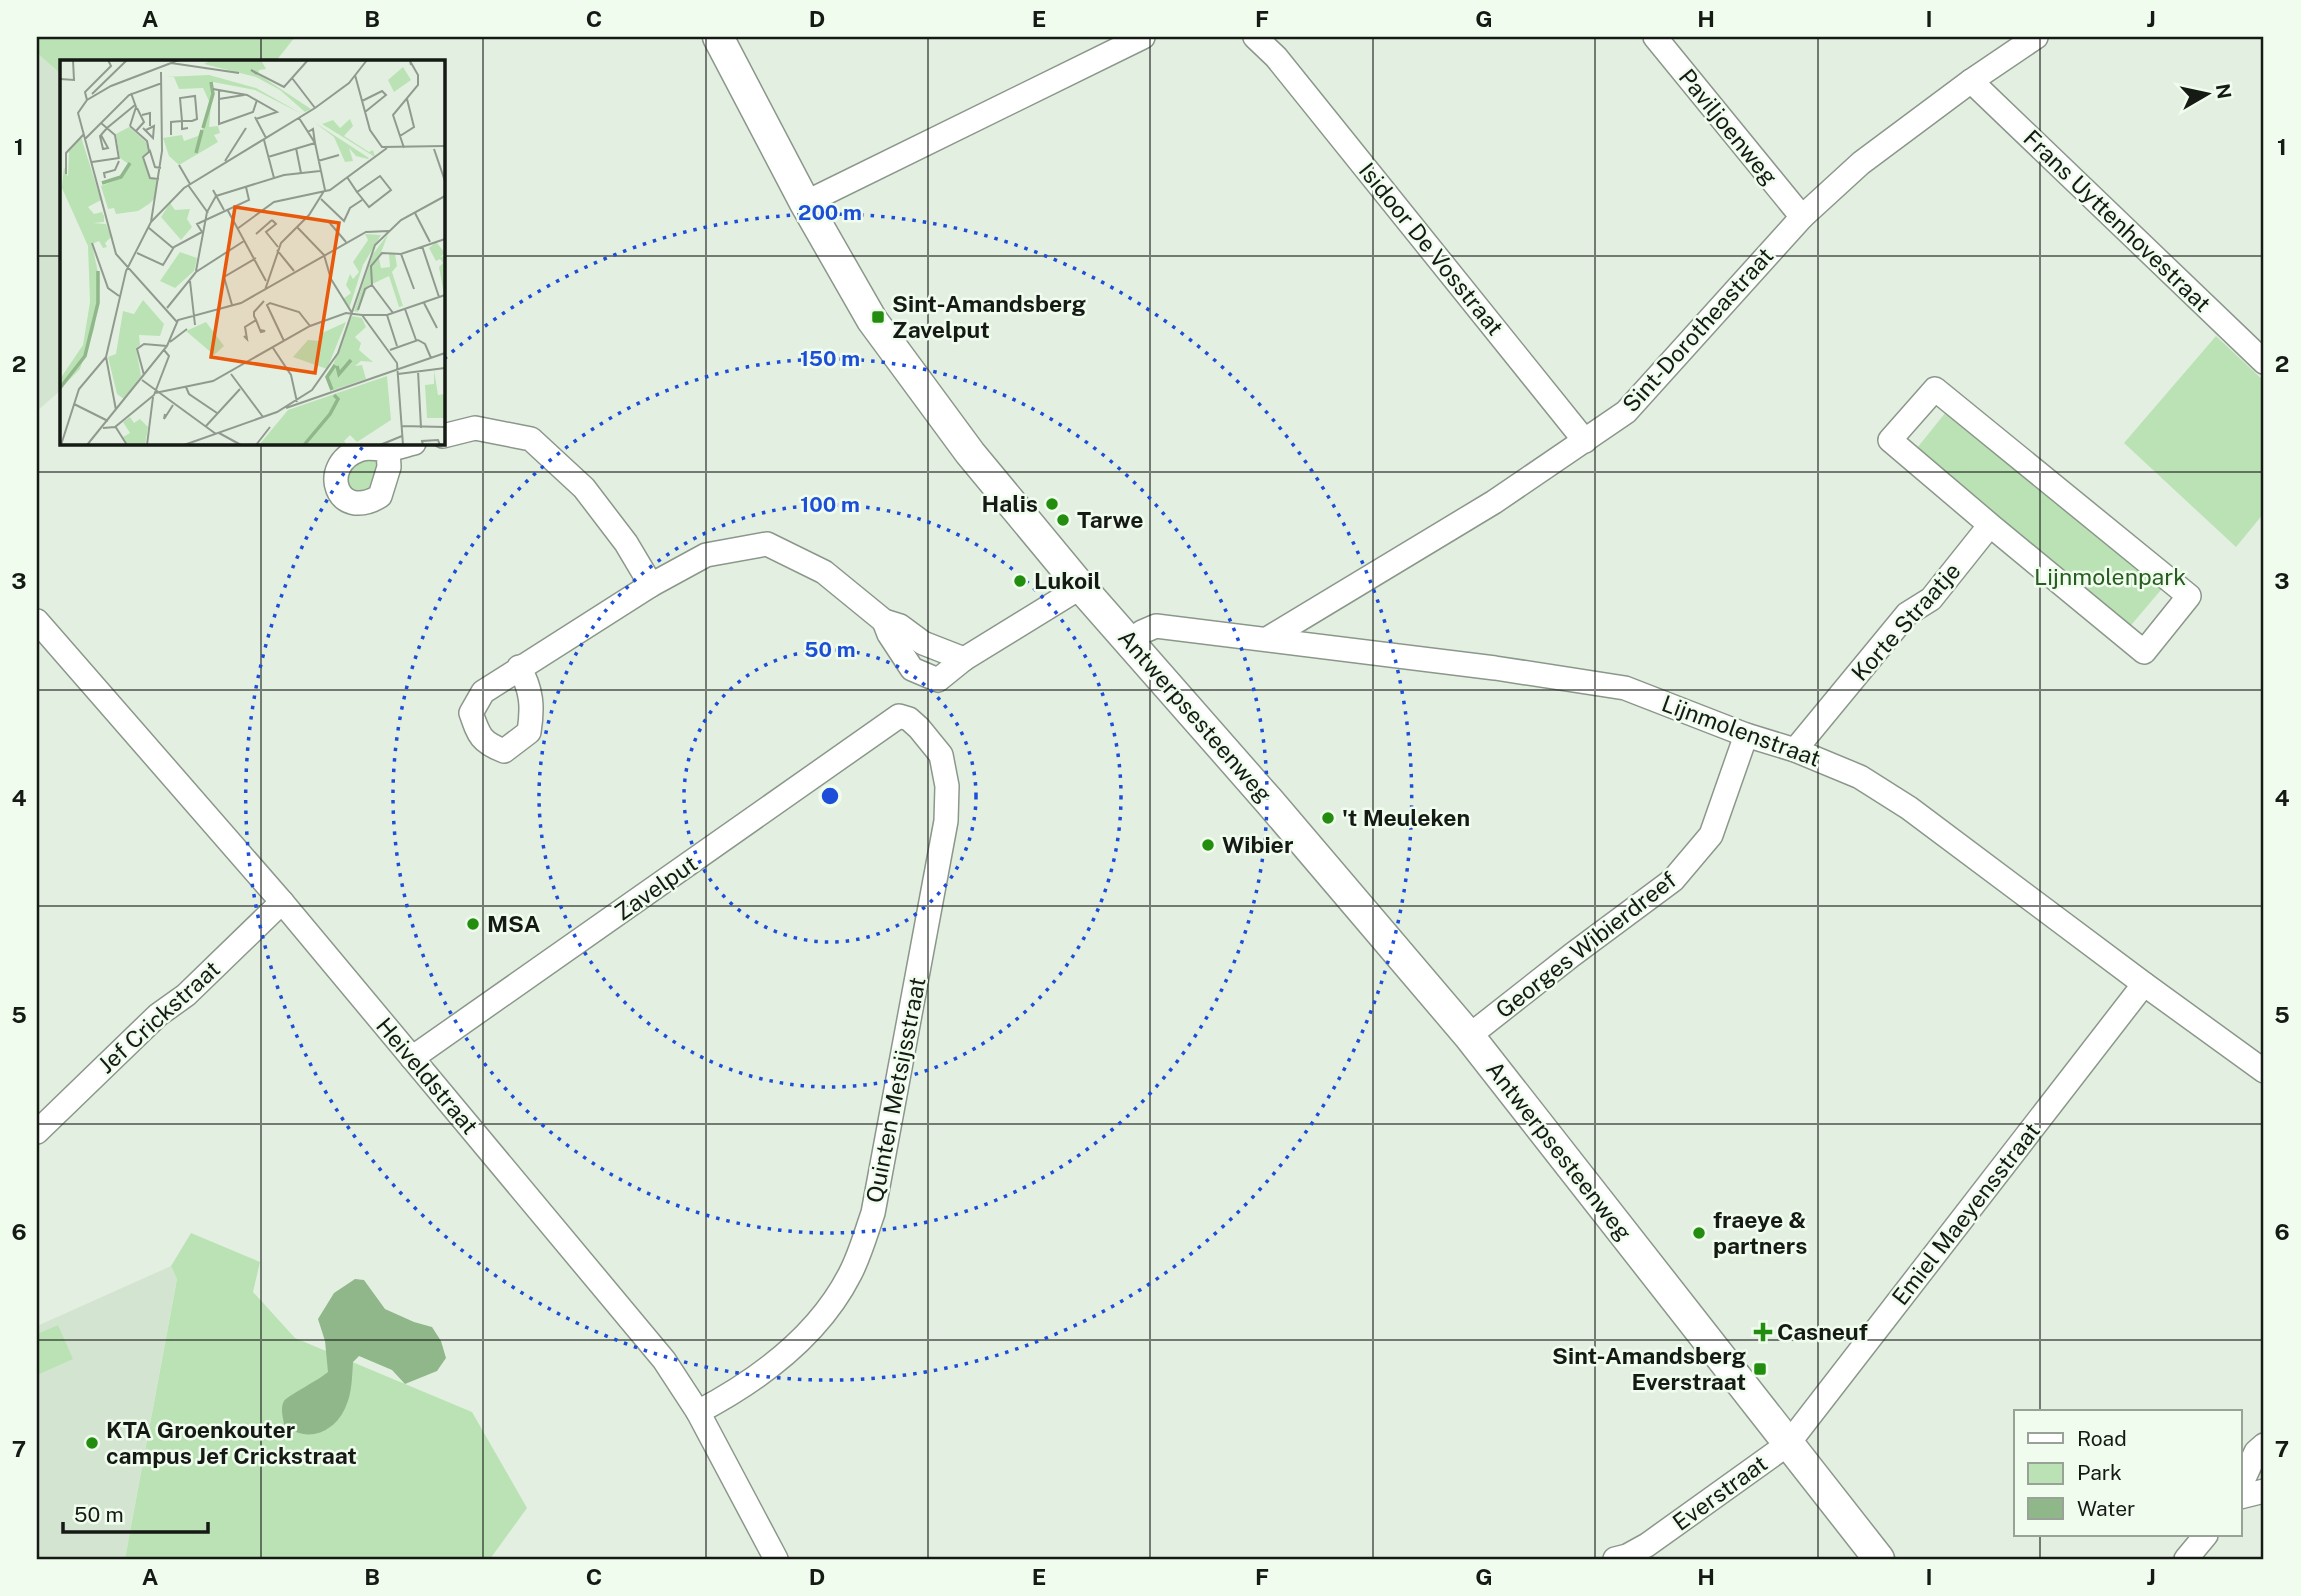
<svg xmlns="http://www.w3.org/2000/svg" width="2301" height="1596" viewBox="0 0 2301 1596" font-family="'Public Sans',sans-serif">
  <rect width="100%" height="100%" fill="#e3f0e1"/>
  <!-- built -->
  <g fill="#d3e5d0">
    <path d="M37,53L61,74V390L37,411Z"/>
    <path d="M171,1266L177,1278L125,1559H37V1326Z"/>
  </g>
  <!-- green -->
  <g fill="#bae2b4">
    <path d="M37,37H295L276,61H61V74L37,53Z"/>
    <path d="M2216,336L2264,381V513L2236,547L2124,443Z"/>
    <path d="M1950,407L2166,584L2127,630L1913,453Z"/>
    <path d="M373,457L382,467L370,490L353,491L347,487L346,475L356,463Z"/>
    <path d="M191,1233L260,1262L253,1292L295,1338L472,1412L527,1508L490,1559H125L177,1279L171,1266Z"/>
    <path d="M58,1325L73,1359L37,1375V1334Z"/>
  </g>
  <!-- water -->
  <path fill="#90b78a" d="M355,1279L364,1280L385,1309L414,1322L432,1327L441,1341L446,1358L437,1371L405,1384L392,1370L359,1356L353,1362C352,1377 352,1393 346,1406C336,1432 306,1445 284,1424C283,1417 280,1408 284,1401C287,1396 319,1380 328,1372L325,1341L318,1319L334,1293Z"/>
  <g fill="none" stroke-linecap="round" stroke-linejoin="round">
    <defs>
      <g id="minor">
        <path d="M1255,37L1276,57L1585,441"/>
        <path d="M1655,37L1802,217"/>
        <path d="M1971,81L2264,362"/>
        <path d="M805,203L1143,37"/>
        <path d="M443,436L475,428L531,439L584,488L626,543L651,585"/>
        <path d="M388,449L389,467L380,496C336,523 318,465 359,450C368,446 377,450 387,449C396,449 405,445 414,443"/>
        <path d="M37,621L282,902L664,1360L698,1412L776,1559"/>
        <path d="M884,621L889,634L912,669L938,680L964,659L1081,587"/>
        <path d="M1267,639L1494,502L1626,412L1802,217L1861,163L1971,81L2036,37"/>
        <path d="M1130,643L1142,632L1156,626L1495,668L1625,688L1746,735L1795,750L1860,777L1909,808L2144,984L2264,1071"/>
        <path d="M519,667C532,690 533,707 529,732L504,751C481,742 479,736 471,713L483,692L651,585L706,555L767,544L824,572L884,621L900,626L923,643L964,659"/>
        <path d="M1795,750L1907,614L1931,599L1990,525L2144,652L2189,596L1935,389L1890,440L1990,525"/>
        <path d="M1469,1036L1572,955L1673,880L1711,835L1746,735"/>
        <path d="M412,1058L899,716L909,719L919,728L941,755L947,786L946,821L873,1213C866,1233 860,1255 850,1274C818,1337 759,1380 698,1412"/>
        <path d="M37,1132L158,1015L186,995L282,902"/>
        <path d="M2240,1487L2256,1452L2264,1445"/>
        <path d="M2240,1497L2264,1491"/>
        <path d="M1615,1559L1627,1556L1647,1545L1788,1444L2144,984"/>
        <path d="M2186,1559L2206,1535"/>
      </g>
      <path id="major" d="M718,37L805,203L872,320L970,453L1081,587L1269,801L1469,1036L1879,1559"/>
    </defs>
    <!-- minor casing -->
    <use href="#minor" stroke="#8b978a" stroke-width="26"/>
    <!-- major casing -->
    <use href="#major" stroke="#8b978a" stroke-width="33"/>
    <!-- minor -->
    <use href="#minor" stroke="#fff" stroke-width="23"/>
    <!-- major -->
    <use href="#major" stroke="#fff" stroke-width="30"/>
  </g>
  <!-- grid -->
  <path fill="none" stroke="#161a15" stroke-width="2" stroke-opacity="0.55" d="M261,37V61M483,37V1559M706,37V1559M928,37V1559M1150,37V1559M1373,37V1559M1595,37V1559M1818,37V1559M2040,37V1412M37,256H61M443,256H2264M261,443V1559M37,472H2264M37,690H2264M37,906H2264M37,1124H2264M37,1340H2264M2040,1535V1559"/>
  <!-- distance rings -->
  <g fill="none" stroke="#1d4ed8" stroke-width="3.5" stroke-dasharray="3.5 7">
    <circle cx="830" cy="796" r="146"/>
    <circle cx="830" cy="796" r="291"/>
    <circle cx="830" cy="796" r="437"/>
    <path d="M444 359A583 583 0 1 1 364 445"/>
  </g>
  <!-- markers -->
  <g fill="#228d0e" stroke="#f0fdee" stroke-width="2.5">
    <rect x="871" y="310" width="14" height="14" rx="3.5"/>
    <circle cx="1052" cy="504" r="7"/>
    <circle cx="1063" cy="520" r="7"/>
    <circle cx="1020" cy="581" r="7"/>
    <circle cx="1328" cy="818" r="7"/>
    <circle cx="1208" cy="845" r="7"/>
    <circle cx="473" cy="924" r="7"/>
    <circle cx="1699" cy="1233" r="7"/>
    <path d="M1759.5 1321.5h7v7h7v7h-7v7h-7v-7h-7v-7h7z"/>
    <rect x="1753" y="1362" width="14" height="14" rx="3.5"/>
    <circle cx="92" cy="1443" r="7"/>
  </g>
  <g text-anchor="middle" stroke-width="5" stroke-linejoin="round" paint-order="stroke">
    <!-- street labels -->
    <g font-size="23" fill="#161a15" stroke="#f0fdee">
      <text transform="translate(1728 127) rotate(51)" y="8">Paviljoenweg</text>
      <text transform="translate(2117 221) rotate(44)" y="8">Frans Uyttenhovestraat</text>
      <text transform="translate(1431 249) rotate(51)" y="8">Isidoor De Vosstraat</text>
      <text transform="translate(1698 330) rotate(-48)" y="8">Sint-Dorotheastraat</text>
      <text transform="translate(1906 622) rotate(-48)" y="8">Korte Straatje</text>
      <text transform="translate(1195 716) rotate(49)" y="8">Antwerpsesteenweg</text>
      <text transform="translate(1741 731) rotate(20)" y="8">Lijnmolenstraat</text>
      <text transform="translate(656 888) rotate(-35)" y="8">Zavelput</text>
      <text transform="translate(1586 945) rotate(-38)" y="8">Georges Wibierdreef</text>
      <text transform="translate(159 1017) rotate(-42)" y="8">Jef Crickstraat</text>
      <text transform="translate(427 1076) rotate(50)" y="8">Heiveldstraat</text>
      <text transform="translate(896 1090) rotate(-79)" y="8">Quinten Metsijsstraat</text>
      <text transform="translate(1559 1151) rotate(52)" y="8">Antwerpsesteenweg</text>
      <text transform="translate(1966 1214) rotate(-52)" y="8">Emiel Maeyensstraat</text>
      <text transform="translate(1720 1493) rotate(-36)" y="8">Everstraat</text>
    </g>
    <!-- poi labels -->
    <g font-size="23" font-weight="bold" fill="#161a15" stroke="#f0fdee" text-anchor="start">
      <text x="892" y="312">Sint-Amandsberg<tspan x="892" dy="26">Zavelput</tspan></text>
      <text x="1038" y="512" text-anchor="end">Halis</text>
      <text x="1077" y="528">Tarwe</text>
      <text x="1034" y="589">Lukoil</text>
      <text x="1342" y="826">'t Meuleken</text>
      <text x="1222" y="853">Wibier</text>
      <text x="487" y="932">MSA</text>
      <text x="1713" y="1228">fraeye &amp;<tspan x="1713" dy="26">partners</tspan></text>
      <text x="1777" y="1340">Casneuf</text>
      <text x="1746" y="1364" text-anchor="end">Sint-Amandsberg<tspan x="1746" dy="26">Everstraat</tspan></text>
      <text x="106" y="1438">KTA Groenkouter<tspan x="106" dy="26">campus Jef Crickstraat</tspan></text>
    </g>
    <!-- park labels -->
    <g font-size="23" fill="#285c21" stroke="#f0fdee">
      <text x="2110" y="585">Lijnmolenpark</text>
    </g>
  </g>
  <!-- overview -->
  <g transform="translate(60 60)">
    <rect width="385" height="385" fill="#e3f0e1"/>
    <path d="M151,0H201L206,9L199,10L198,14L251,49L245,52L220,30L196,17L144,4ZM343,7L351,20L334,32L328,20ZM149,15L196,28L242,54L195,30L153,22L149,67L158,66L160,73L154,75L158,82L119,105L109,96L103,78L122,75L124,81L138,76L147,61L149,41L143,28L119,29L114,17H104ZM290,59L293,66L284,76L309,92L313,90L315,97L262,64L273,60L280,68ZM254,62L309,98L308,99L296,96L289,88L293,101L285,102L274,77ZM69,67L86,82L89,91L82,97L90,118L98,120L95,138L89,144L78,151L56,154L54,148L48,149L41,126L60,119L70,105L60,98L56,74ZM21,77L41,140L28,147L34,154L42,152L44,156V162L33,163L46,164L51,177L45,183L47,187L43,188L39,181L32,184L40,222L34,269L20,309L0,329V319L23,285L30,242L28,186L2,128L4,107L8,117L9,91ZM110,143L115,150L130,149L127,159L132,167L121,180L101,157ZM305,174L321,175L303,205L289,249L283,239L291,233L286,225L290,214L293,219L299,212L293,202L308,180ZM328,174L319,198L321,208L330,207L329,194H335L337,206L332,212L343,246L339,247L329,216L308,226L298,252L294,251L313,194ZM376,182L385,193L380,197L385,196L384,234L379,207L383,203L380,199L376,201L369,188ZM120,192L137,198L134,211L115,228L100,221ZM83,240L104,264L100,276L79,275L80,285L76,288L81,316L64,339L57,334L48,297L56,294L63,251L74,254ZM292,256L302,258L306,267L295,277L301,283L299,290L313,302L301,301L295,306L302,305L306,319L273,330L268,318ZM146,262L164,286L154,295L126,271ZM286,262L267,309L233,297L248,280L259,281L260,274ZM374,310L378,335L385,334V358H367L365,325L374,324ZM327,316L331,360L297,382L290,375L284,381L287,385H199L228,350ZM70,357L74,363L80,359L88,367L85,385H68L63,377L70,373L63,362Z" fill="#bae2b4"/>
    <path fill="none" stroke="#90b78a" stroke-width="3.5" d="M143,68L153,34L151,22M136,93L142,70M42,123L61,117L70,103M277,306L279,314L291,300M0,328L25,296L38,243V211M272,330L267,317L275,305M244,385L270,354L278,339L274,335"/>
    <path fill="none" stroke="#919a8f" stroke-width="2" d="M111,3L179,13M197,14L191,10L224,27L248,0M295,15L310,70L322,87L385,86M232,18L255,48M0,19L14,20L13,0M153,29L187,35L217,52L196,59M159,30V64L193,52L197,40M32,34L67,0M159,39L184,35M27,40L25,32L51,6L48,0M302,41L322,31L326,35L305,52M82,55L90,53V66M195,57L206,78M239,58L255,83L265,130M41,63L55,75L59,99M70,66L76,47L71,33M70,66L87,81L89,91M83,68L93,78L94,66L86,70M76,71L84,62L77,48M41,75L48,88L43,89L40,76L41,75L47,68L75,45M111,75V62L122,61H132L137,59L135,36L120,38L122,61V69L128,68M340,76L354,67L347,39M25,79L69,35L102,23M204,80L214,118M236,88L241,113M344,88L333,55L358,25V15L350,1L351,5M374,89L385,121M208,97L255,83L253,69L248,72M165,101L186,68M258,101L279,95M32,102L59,98M119,105L130,124M6,114V93L24,74M287,117L297,132L320,116L331,130L309,147L297,132M45,118L44,113L55,110L59,101M99,119L90,118L83,97L90,91L95,107L101,108M128,125L148,153M153,130L164,150M156,136L224,115L260,111M261,139L284,161L290,148L302,140M167,149L206,221M355,153L370,182M212,160L216,164L206,172L218,187M91,162L124,128L255,48L289,23L307,0M272,166L269,162L286,182M237,167L264,195L271,219L292,253M89,168L113,188M177,169L214,142L270,130L327,88M196,174L212,160M32,183L48,228L59,236M362,186L379,237M217,190L234,211M77,193L103,205L114,187L142,172L137,164L189,140L186,127M341,194L354,229M136,211L147,152L156,136M130,221L135,265M205,230L221,183L249,155L264,131M364,243L377,268M172,245L164,217L196,198M107,248L136,212L184,181M345,249L356,280M298,250L305,229L312,225M333,253L312,225L311,206L322,193L341,194L385,179M300,255H327L385,235M302,255L337,303L343,385M327,255L337,286M117,262L56,194L18,53L27,40L51,26L119,0M200,270L205,271L201,272L200,270L196,260L194,256V252L204,241M184,276L187,279L185,267L196,260M224,281L207,245L210,243L239,252L250,266M110,282L127,269M213,288L231,315L237,342M330,290L358,280L365,284L371,298M358,311L361,368M171,314L203,357M338,314L385,308M84,315L77,289L84,284L107,286M82,320L156,374M126,327L129,334L157,353M95,333L153,321L250,266L286,253L302,255M14,344L48,361M226,348L385,293M56,350L46,297L66,211L91,162L102,91L101,12M105,354L104,359L113,345M55,366L67,385M146,366L180,329M341,366L385,367M43,368L55,367L94,335L109,296L104,290M159,373L181,385M1,385L19,329L46,297M27,385L107,286L118,260L181,243L306,172L329,171M87,385L93,337M124,385L217,352L252,330L278,293L315,185L341,160L385,136M196,385L210,367M320,385L342,376M363,385L362,381L378,380L380,385"/>
    <path fill="#e8590c" fill-opacity="0.15" stroke="#e8590c" stroke-width="3.5" d="M175,147L279,163L255,313L151,297Z"/>
    <rect width="385" height="385" fill="none" stroke="#161a15" stroke-width="3.5"/>
  </g>
  <circle cx="830" cy="796" r="10" fill="#1d4ed8" stroke="#f0fdee" stroke-width="3.5"/>
  <g font-size="21" text-anchor="middle" font-weight="bold" fill="#1d4ed8" stroke="#f0fdee" stroke-width="5" stroke-linejoin="round" paint-order="stroke">
    <text x="830" y="220">200 m</text>
    <text x="830" y="366">150 m</text>
    <text x="830" y="512">100 m</text>
    <text x="830" y="657">50 m</text>
  </g>
  <!-- border -->
  <rect width="2301" height="1596" fill="none" stroke="#f0fdee" stroke-width="77"/>
  <!-- legend -->
  <rect x="2014" y="1410" width="228" height="126" fill="#f0fdee" stroke="#99a297" stroke-width="2"/>
  <rect x="2028" y="1433" width="35" height="10" fill="#ffffff" stroke="#99a297" stroke-width="2"/>
  <text x="2077" y="1446" font-size="21" fill="#161a15">Road</text>
  <rect x="2028" y="1463" width="35" height="21" fill="#bae2b4" stroke="#99a297" stroke-width="2"/>
  <text x="2077" y="1480" font-size="21" fill="#161a15">Park</text>
  <rect x="2028" y="1498" width="35" height="21" fill="#90b78a" stroke="#99a297" stroke-width="2"/>
  <text x="2077" y="1516" font-size="21" fill="#161a15">Water</text>
  <!-- north arrow -->
  <g transform="translate(2207 94) rotate(81)" stroke="#f0fdee" stroke-width="5" paint-order="stroke">
  <path d="M0-5L12 26L0 18L-12 26Z" fill="#161a15"/>
  <text y="-10" font-size="19" font-weight="bold" text-anchor="middle" fill="#161a15">N</text>
  </g>
  <!-- scale -->
  <path d="M63 1522v10h145v-10" fill="none" stroke="#161a15" stroke-width="3.5"/>
  <text x="74" y="1522" font-size="21" fill="#161a15" stroke="#f0fdee" stroke-width="5" paint-order="stroke">50 m</text>
  <rect x="38" y="38" width="2224" height="1520" fill="none" stroke="#161a15" stroke-width="2.5"/>
  <g font-size="23" text-anchor="middle" font-weight="bold" fill="#161a15">
    <text x="150" y="27">A</text>
    <text x="372" y="27">B</text>
    <text x="594" y="27">C</text>
    <text x="817" y="27">D</text>
    <text x="1039" y="27">E</text>
    <text x="1262" y="27">F</text>
    <text x="1484" y="27">G</text>
    <text x="1706" y="27">H</text>
    <text x="1929" y="27">I</text>
    <text x="2151" y="27">J</text>
    <text x="19" y="155">1</text>
    <text x="2282" y="155">1</text>
    <text x="19" y="372">2</text>
    <text x="2282" y="372">2</text>
    <text x="19" y="589">3</text>
    <text x="2282" y="589">3</text>
    <text x="19" y="806">4</text>
    <text x="2282" y="806">4</text>
    <text x="19" y="1023">5</text>
    <text x="2282" y="1023">5</text>
    <text x="19" y="1240">6</text>
    <text x="2282" y="1240">6</text>
    <text x="19" y="1457">7</text>
    <text x="2282" y="1457">7</text>
    <text x="150" y="1585">A</text>
    <text x="372" y="1585">B</text>
    <text x="594" y="1585">C</text>
    <text x="817" y="1585">D</text>
    <text x="1039" y="1585">E</text>
    <text x="1262" y="1585">F</text>
    <text x="1484" y="1585">G</text>
    <text x="1706" y="1585">H</text>
    <text x="1929" y="1585">I</text>
    <text x="2151" y="1585">J</text>
  </g>
</svg>
